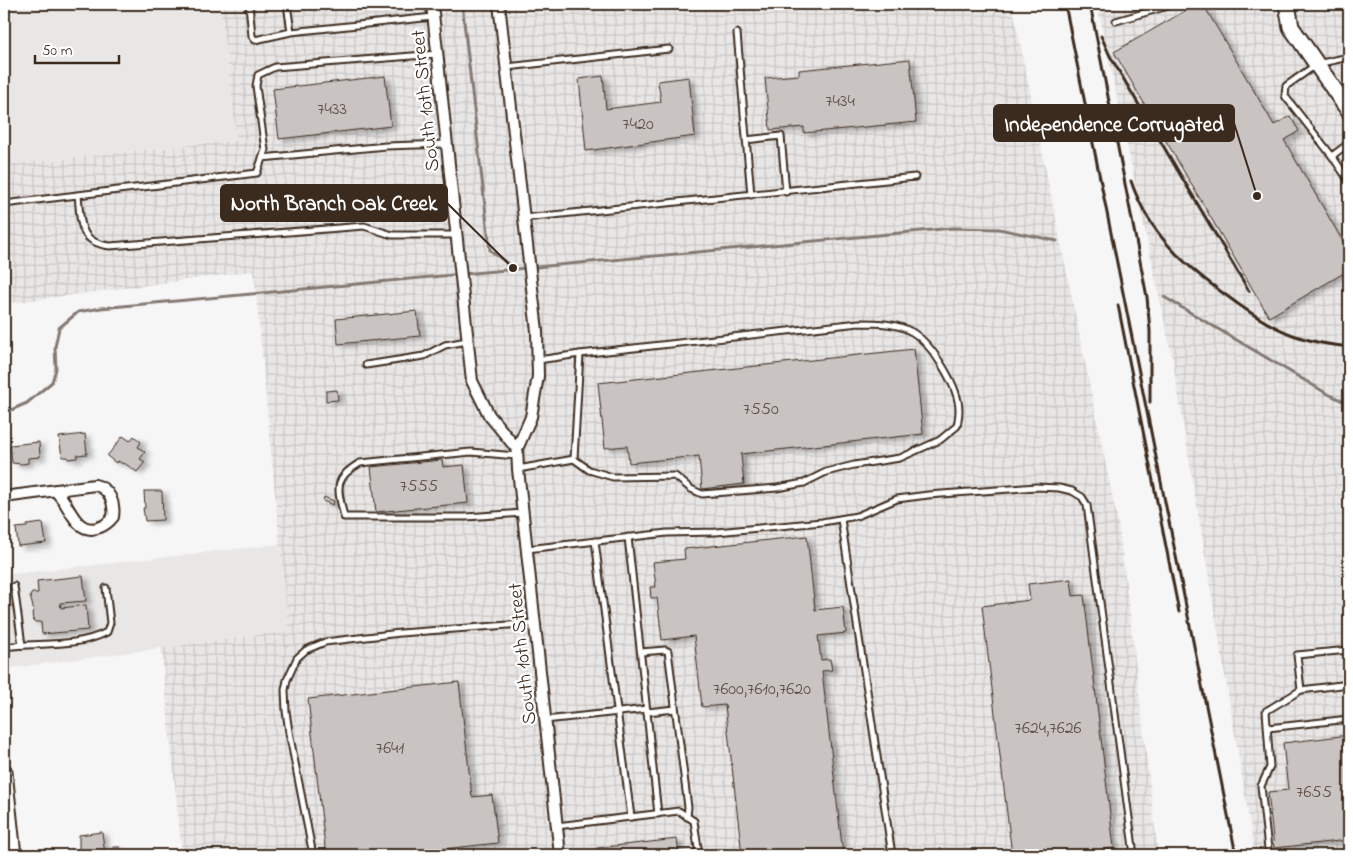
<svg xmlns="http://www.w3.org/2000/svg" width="1353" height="859" viewBox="0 0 1353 859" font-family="'Indie Flower',sans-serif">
  <defs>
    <pattern id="industrial-grid" width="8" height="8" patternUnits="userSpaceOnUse" patternTransform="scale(1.25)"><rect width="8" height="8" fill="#e9e7e6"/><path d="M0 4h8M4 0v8" fill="none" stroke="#c9c6c5"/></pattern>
    <filter id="shadow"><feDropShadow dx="5.5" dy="3" stdDeviation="2.5" flood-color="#0004"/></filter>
  </defs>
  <rect width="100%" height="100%" fill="#f7f6f6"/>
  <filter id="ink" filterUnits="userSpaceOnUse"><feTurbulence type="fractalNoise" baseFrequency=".02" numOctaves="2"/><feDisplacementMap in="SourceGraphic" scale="10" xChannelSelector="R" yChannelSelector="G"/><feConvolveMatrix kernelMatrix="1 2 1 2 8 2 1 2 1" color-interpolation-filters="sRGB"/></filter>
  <g filter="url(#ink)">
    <!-- built -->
    <g fill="#e9e7e6">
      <path d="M4,4H220L237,140L4,165Z"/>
      <path d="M280,544L288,631L4,669V575Z"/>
    </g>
    <!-- industrial -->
    <g fill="url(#industrial-grid)">
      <path d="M220,4H1012L1118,524L1128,599L1158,855H182L161,648L288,631L254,271L4,304V165L237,140Z"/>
      <path d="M1097,4H1349V855H1255L1172,357Z"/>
    </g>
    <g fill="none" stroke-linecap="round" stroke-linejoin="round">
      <!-- stream -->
      <g stroke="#847972" stroke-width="3">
        <path d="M462,4L490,250L513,268"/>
        <path d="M1164,297L1326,393L1349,404"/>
        <path d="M4,413L27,403L52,382L56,369L55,347L59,328L78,312L101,308L953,228L999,229L1057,241"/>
      </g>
    </g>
    <!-- building -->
    <g fill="#c9c3c1" stroke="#3b2a1e" filter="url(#shadow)">
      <path d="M1197,4H1203L1274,125L1290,116L1299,131L1284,140L1349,252V270L1269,317L1114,52Z"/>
      <path d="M910,59L916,122L804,133V127L770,130L765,78L799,75V70Z"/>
      <path d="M385,76L391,126L279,139L273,89Z"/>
      <path d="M603,76L606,109L661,102L658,81L689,77L695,136L586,151L579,79Z"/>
      <path d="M417,311L420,336L338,344L336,319Z"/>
      <path d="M914,349L923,434L741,454L744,484L702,489L699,456L629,463L627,446L605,448L598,383Z"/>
      <path d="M337,390L338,400L326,401V391Z"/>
      <path d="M85,434L87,454L77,455V458L68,459V457H62L59,437Z"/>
      <path d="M123,436L130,441L134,436L141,442L138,447L145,452L140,459L145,462L137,472L124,463L123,464L118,461L116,463L107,456Z"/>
      <path d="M39,442L40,457L28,458V463L23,464L12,463L10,445Z"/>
      <path d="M442,460L443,467L464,465L468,503L376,512L371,467Z"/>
      <path d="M144,491H162L163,520L145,521L143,508H145Z"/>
      <path d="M324,497L334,501L333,505L323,501Z"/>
      <path d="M43,523L46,543L18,546L16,528L27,527V525Z"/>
      <path d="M807,536L815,610L843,607L846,633L818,636L821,660L830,659L832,670L822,671L843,855H742L725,705L702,707L694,636L662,640L657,598H651L650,587H656L653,562L685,559L684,549Z"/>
      <path d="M83,576L86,601L60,603L61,608L86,605L88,630L42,634L41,622H35L33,620L32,613L34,611L30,596L32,593H38L37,581Z"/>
      <path d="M1071,579L1073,596L1084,595L1114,848L1054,855H1012L982,606L1030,600L1028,584Z"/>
      <path d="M459,682L472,797L492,795L498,843L388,855H326L308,699Z"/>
      <path d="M1349,735V840L1274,848L1268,792L1288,790L1283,743Z"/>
      <path d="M102,832L105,855H79V835Z"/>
      <path d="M677,839L679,855H598L597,848Z"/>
      <path d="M113,847H120L121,855H111V850Z"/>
    </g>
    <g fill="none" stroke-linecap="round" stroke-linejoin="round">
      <defs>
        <g id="lane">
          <path d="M249,4L252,36L255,40L291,32"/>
          <path d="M287,4L291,32L433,17"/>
          <path d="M1116,21L1175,4"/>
          <path d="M737,33L751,195"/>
          <path d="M507,67L669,49"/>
          <path d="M746,140L781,136L786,192"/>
          <path d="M1349,143L1332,156L1349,181"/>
          <path d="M1332,156L1285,96L1286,86L1317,64L1349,57"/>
          <path d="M262,158L386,146L447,144"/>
          <path d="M78,195C81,223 78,242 110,246L364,226L392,235H456"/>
          <path d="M4,204L257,173L265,150L256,86L258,75L275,67L437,54"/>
          <path d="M524,218L915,177"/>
          <path d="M366,365L424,356L445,345L467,341"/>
          <path d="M517,456L471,452L360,463C332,479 338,489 344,517H466L523,513"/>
          <path d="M574,459L589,470L613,477L675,476L691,489L702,494L777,488L804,483L826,472L854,465L900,458L940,440L957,426C958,421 959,415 959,410C959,387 932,344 912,332C897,323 877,323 859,323L580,354"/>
          <path d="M518,469L574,459L580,354L538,360"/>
          <path d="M841,519L892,855"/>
          <path d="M628,537L658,814"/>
          <path d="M595,541L631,817"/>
          <path d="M527,549L667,533L716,532L822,522L857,516L897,499L928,495L1036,487L1059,488L1072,491L1082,497L1087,505L1134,855"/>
          <path d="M14,586L22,645"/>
          <path d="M4,647C37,642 77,648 107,632L110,623L106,588"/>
          <path d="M1349,650L1297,655L1301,690L1349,684"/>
          <path d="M641,652L665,650L668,651L688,807L687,817"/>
          <path d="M647,712L675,709"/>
          <path d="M545,720L647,709"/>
          <path d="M1268,728L1349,719"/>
          <path d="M557,826L679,811L694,821L699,855"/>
          <path d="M313,855L289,732L286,711L285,690L287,680L297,658L306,650L325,642L400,633L535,623"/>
          <path d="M1271,855L1268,849L1261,786L1270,767L1266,711L1301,690"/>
        </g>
        <g id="street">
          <path d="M432,4L472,381L489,415L517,449"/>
          <path d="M499,4L537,331L538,376L531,417L517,449L518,469L560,855"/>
          <path d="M4,497L95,485C110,488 115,504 113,517C109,522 106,525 100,527C81,535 73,516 65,503C62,498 58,494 55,490"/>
        </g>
        <g id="secondary">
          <path d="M1287,4L1291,27L1349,111"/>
          <path d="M4,772L13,855"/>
        </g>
      </defs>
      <!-- lane casing -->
      <use href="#lane" stroke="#3b2a1e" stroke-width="9"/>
      <!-- street casing -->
      <use href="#street" stroke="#3b2a1e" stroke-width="14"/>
      <!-- secondary casing -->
      <use href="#secondary" stroke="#3b2a1e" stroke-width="19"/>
      <!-- lane -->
      <use href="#lane" stroke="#fff" stroke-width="5"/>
      <!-- street -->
      <use href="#street" stroke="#fff" stroke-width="10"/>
      <!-- secondary -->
      <use href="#secondary" stroke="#fff" stroke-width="15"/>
      <!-- rail -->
      <g stroke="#3b2a1e" stroke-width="3">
        <path d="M1065,4L1236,855"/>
        <path d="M1090,4L1147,297L1150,331V402"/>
        <path d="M1101,36L1110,56L1249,291"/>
        <path d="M1131,181C1149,234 1184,265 1227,296C1248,312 1269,326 1293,335C1311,342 1330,345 1349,347"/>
        <path d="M1118,305L1179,612"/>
      </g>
    </g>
  </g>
  <g text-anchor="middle" stroke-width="4.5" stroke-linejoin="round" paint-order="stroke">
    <!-- number labels -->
    <g font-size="18" fill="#5e5047">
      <text x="840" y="106">7434</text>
      <text x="332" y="114">7433</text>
      <text x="638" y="129">7420</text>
      <text x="761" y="414">7550</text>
      <text x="419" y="491">7555</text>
      <text x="762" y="694">7600,7610,7620</text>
      <text x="1048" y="733">7624,7626</text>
      <text x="390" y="753">7641</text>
      <text x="1314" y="797">7655</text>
    </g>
    <!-- street labels -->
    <g font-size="20" fill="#3b2a1e" stroke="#fff">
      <text transform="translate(424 101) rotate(-96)" y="7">South 10th Street</text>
      <text transform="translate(521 654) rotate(-96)" y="7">South 10th Street</text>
    </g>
  </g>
  <!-- callouts -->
  <path fill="none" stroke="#3b2a1e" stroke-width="2" d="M1257 196L1234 123M513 268L447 203"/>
  <g fill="#3b2a1e" stroke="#fff" stroke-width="2">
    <circle cx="1257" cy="196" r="5"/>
    <circle cx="513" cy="268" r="5"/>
  </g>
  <g fill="#3b2a1e" stroke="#3b2a1e" stroke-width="2">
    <rect x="994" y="105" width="240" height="36" rx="5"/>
    <rect x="221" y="185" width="226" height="36" rx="5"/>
  </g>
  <g font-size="21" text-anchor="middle" font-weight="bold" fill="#fff">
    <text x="1114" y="131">Independence Corrugated</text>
    <text x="334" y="210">North Branch Oak Creek</text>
  </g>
  <!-- margin -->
  <rect width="1353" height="859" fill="none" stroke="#fff" stroke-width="20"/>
  <rect x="10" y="10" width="1333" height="839" fill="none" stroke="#3b2a1e" stroke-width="2" filter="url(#ink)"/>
  <!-- scale -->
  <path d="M35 55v8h84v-8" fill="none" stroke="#3b2a1e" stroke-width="2.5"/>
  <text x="42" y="55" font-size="15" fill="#3b2a1e" stroke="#ffffff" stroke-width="4" paint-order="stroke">50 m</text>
</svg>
